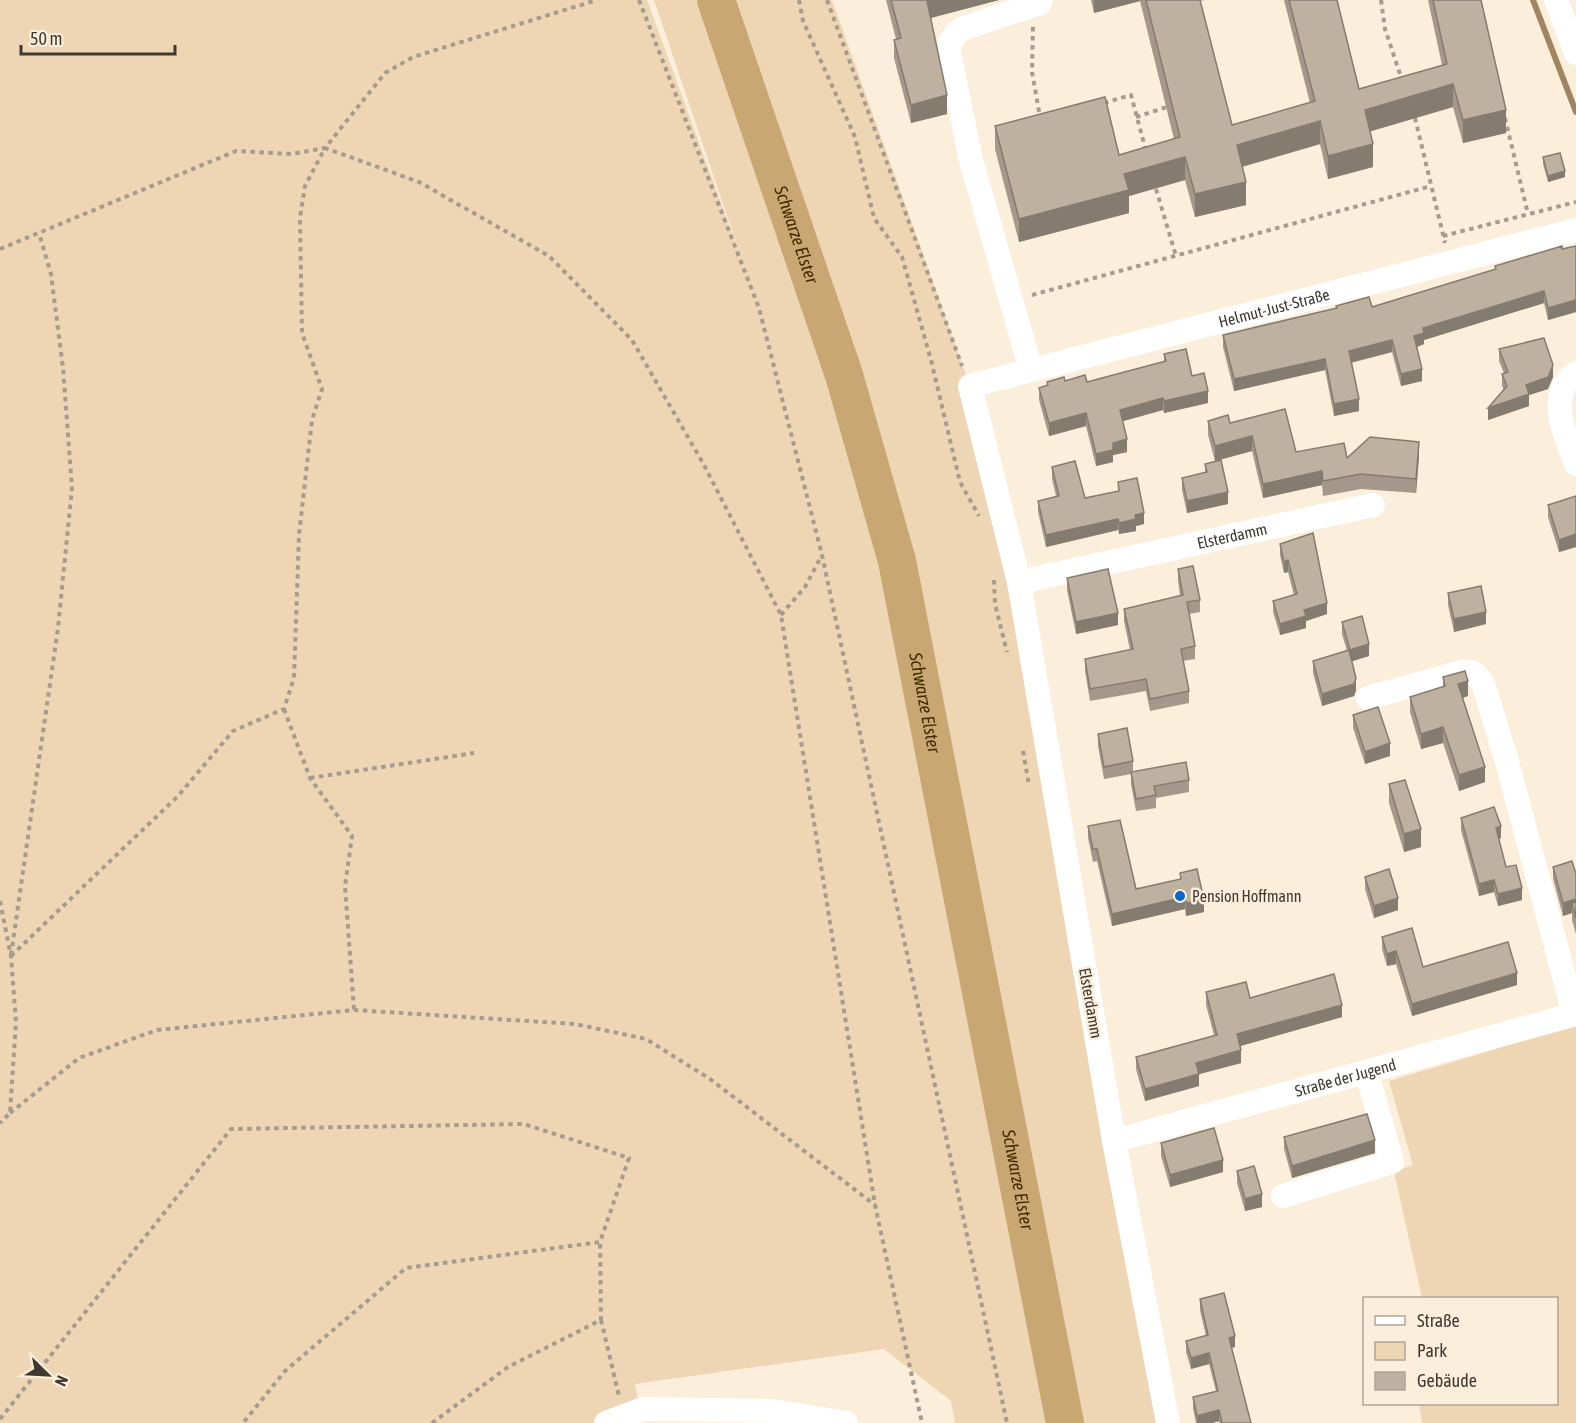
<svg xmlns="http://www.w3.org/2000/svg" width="1576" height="1423" viewBox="0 0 1576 1423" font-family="'Asap Condensed',sans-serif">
  <rect width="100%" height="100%" fill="#fbeedb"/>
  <!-- green -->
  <g fill="#eed5b3">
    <path d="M0,0H647L744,266L654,0H832L970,386L1019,582L1165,1423H955L951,1401L884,1349L635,1384L642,1423H0Z"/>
    <path d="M1576,1025V1423H1422L1419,1404H1556V1298H1422L1394,1172L1413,1165L1389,1081Z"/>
  </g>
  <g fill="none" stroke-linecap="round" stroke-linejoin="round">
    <!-- stream -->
    <path stroke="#a08660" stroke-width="6" d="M1533,0L1576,112"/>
    <!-- river -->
    <path stroke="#c9a773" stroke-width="38" id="s1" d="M716,0L844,375L897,561L1065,1423"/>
    <!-- path -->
    <g stroke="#a69c8e" stroke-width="4" stroke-dasharray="4.5 4.5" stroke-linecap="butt">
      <path d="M639,0L759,308L822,555L1007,1423"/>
      <path d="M799,0L803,21L855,137L874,218L902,257L931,360L960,482L979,516"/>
      <path d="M827,0L962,366"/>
      <path d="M1381,0L1385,29L1402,80"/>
      <path d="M1033,27L1032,72L1040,117"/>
      <path d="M1104,103L1131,95L1146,151"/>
      <path d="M1136,117L1167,107"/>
      <path d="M1415,118L1445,243"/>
      <path d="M1505,118L1528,214"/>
      <path d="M1156,189L1176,256"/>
      <path d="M1443,236L1576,202"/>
      <path d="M0,249L236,151L291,154L325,148L385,73L413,57L597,0"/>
      <path d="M1032,295L1431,186"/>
      <path d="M994,580L995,604L1007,652"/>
      <path d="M781,615L805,587L822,555"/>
      <path d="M284,709L310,778L352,836L345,886L354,1010"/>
      <path d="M1023,751L1029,785"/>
      <path d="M310,778L474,753"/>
      <path d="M0,901L11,956L16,1022L10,1113L0,1123"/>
      <path d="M11,955L58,628L72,488L63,368L51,274L39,233"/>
      <path d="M11,956L178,796L233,731L284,709L294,678L299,535L312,420L322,389L302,333L300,218L305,186L325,148L419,182L549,256L632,340L704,465L781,615L875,1205L922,1423"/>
      <path d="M10,1113L79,1058L157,1030L354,1010L575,1024L646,1039L710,1079L875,1205"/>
      <path d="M601,1320L619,1396"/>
      <path d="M0,1419L231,1129L524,1124L629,1158L600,1242L406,1268L285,1371L243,1423"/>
      <path d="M432,1423L508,1367L601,1320L600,1242"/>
    </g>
    <!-- minor -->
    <g stroke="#fff" stroke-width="24">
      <path d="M1556,0L1576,53"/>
      <path d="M1031,370L971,160L948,47L956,33L964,28L1040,3L1041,0"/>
      <path d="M1576,373C1545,394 1566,438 1576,464"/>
      <path id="s2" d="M1019,582L1373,505"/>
      <path d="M1368,698L1461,672C1473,670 1476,674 1483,683L1506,758L1574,1014"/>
      <path id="s3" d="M1114,1141L1576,1014"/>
      <path d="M1283,1196L1392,1162L1367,1073"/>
      <path d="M606,1423L643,1409L773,1411L846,1423"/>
      <path id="s4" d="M1168,1423L1114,1141L1019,582L970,386L1576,230"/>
    </g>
  </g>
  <!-- wall -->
  <g fill="#a3988a">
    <path d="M886,0H999L930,18L947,114L911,123L894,58V40L896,39Z"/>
    <path d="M1091,0H1205L1200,1L1232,125L1310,103L1284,0H1337L1359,89L1442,65L1428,0H1481L1506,133L1463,143L1453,107L1370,131L1373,167L1328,179L1320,144L1242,167L1246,205L1195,217L1185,180L1129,196V213L1019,242L995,149V126L1119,155L1174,139L1140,1L1094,13Z"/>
    <path d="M1543,157L1565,177L1548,182L1543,164Z"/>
    <path d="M1576,246V312L1548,320L1544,303L1424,340V344L1417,347L1422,381L1401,386L1392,352L1351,363L1359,411L1334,416L1325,370L1234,391L1223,347V335L1336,309V306L1372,307L1495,270V266Z"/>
    <path d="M1499,349L1553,377L1548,389L1529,395V406L1488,420L1504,390L1502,386V374L1504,373L1499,361Z"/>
    <path d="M1164,354L1192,376L1208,403L1164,413L1163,410L1123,421L1127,452L1113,455V462L1096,466L1086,426L1049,436L1039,400V388L1047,386V382L1065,381L1087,382L1164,362Z"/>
    <path d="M1208,421L1230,423L1296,452L1347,458L1419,457L1416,493L1361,489L1323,496L1322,485L1263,498L1252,451L1215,461L1208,435Z"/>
    <path d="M1205,464L1228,504L1187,513L1182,490V478L1205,473Z"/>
    <path d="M1052,467L1085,498L1118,491V482L1144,524L1136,526V531L1119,534L1118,530L1046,547L1038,512V501L1056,496L1052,479Z"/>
    <path d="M1576,496V547L1559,552L1548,517V505Z"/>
    <path d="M1280,544L1327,614L1306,621V628L1280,635L1273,612V601L1294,595L1288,572L1284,573L1280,555Z"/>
    <path d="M1178,569L1200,600V612L1189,614L1195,646V659L1183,661L1189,691V703L1150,711L1146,691L1090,701L1085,671V659L1130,650L1124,621V609L1180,595L1178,581Z"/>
    <path d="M1067,578L1118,625L1076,634L1067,590Z"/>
    <path d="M1448,593L1486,624L1454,632L1448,605Z"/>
    <path d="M1342,622L1369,656L1352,661L1356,690L1354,696L1322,706L1313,673V661L1347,651L1342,634Z"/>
    <path d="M1443,677L1468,696L1463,698L1485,782L1459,791L1443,743L1421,749L1410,712V697L1443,687Z"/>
    <path d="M1353,715L1390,756L1365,764L1353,728Z"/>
    <path d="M1098,734L1133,761V772L1189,780V792L1156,798V808L1136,811L1131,784V774L1104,779L1098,746Z"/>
    <path d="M1389,784L1421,847L1404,852L1389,803Z"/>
    <path d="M1461,818L1501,838L1499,839L1506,867L1522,900L1498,906L1494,892L1479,896L1461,830Z"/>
    <path d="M1088,826L1136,889L1180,879V873L1204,912L1186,916L1185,909L1112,926L1097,861L1093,862L1088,838Z"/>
    <path d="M1553,867L1576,874V934L1572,920V913L1563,916L1553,879Z"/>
    <path d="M1365,877L1398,910L1374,918L1365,889Z"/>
    <path d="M1382,937L1423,967L1517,985L1412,1016L1396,964L1387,966L1382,949Z"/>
    <path d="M1206,992L1250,998L1342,1017L1240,1046L1241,1063L1199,1074V1086L1145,1101L1136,1069V1057L1214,1035L1206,1005Z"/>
    <path d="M1284,1137L1375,1153L1292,1178L1284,1149Z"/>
    <path d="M1161,1143L1223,1172L1170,1187L1161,1156Z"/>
    <path d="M1237,1171L1262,1207L1245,1211L1237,1183Z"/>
    <path d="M1200,1299L1235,1347L1232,1348L1251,1423H1219V1421L1212,1423H1196L1193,1408V1397L1216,1391L1209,1364L1191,1369L1186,1352V1341L1206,1336L1200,1310Z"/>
  </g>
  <!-- shaded-wall -->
  <g fill="#857c70">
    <path d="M930,0H999L927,19V1Z"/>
    <path d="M1094,0H1140V1L1094,13Z"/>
    <path d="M1453,84V107L1365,133V110Z"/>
    <path d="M947,95V114L911,123V105Z"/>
    <path d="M1506,110V133L1463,143V120Z"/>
    <path d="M1320,121V144L1237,168V145Z"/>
    <path d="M1373,144V167L1328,179V156Z"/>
    <path d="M1185,157V180L1129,196V213L1019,242V219L1124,174Z"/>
    <path d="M1565,171V177L1548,182V176Z"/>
    <path d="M1246,182V205L1195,217V194Z"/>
    <path d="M1544,291V303L1424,340V344L1414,348V336L1423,328Z"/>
    <path d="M1576,300V312L1548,320V308Z"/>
    <path d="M1392,340V352L1349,363V351Z"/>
    <path d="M1325,359V370L1234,391V379Z"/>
    <path d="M1553,365V377L1548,389L1529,395V406L1488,420V408L1526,385Z"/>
    <path d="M1422,369V381L1401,386V374Z"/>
    <path d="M1208,391V403L1164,413V401Z"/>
    <path d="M1163,398V410L1120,422V410Z"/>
    <path d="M1359,399V411L1334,416V404Z"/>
    <path d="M1086,413V426L1049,436V423Z"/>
    <path d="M1252,436V451L1215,461V446Z"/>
    <path d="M1127,439V452L1113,455V462L1096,466V454L1113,443Z"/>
    <path d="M1419,442V457L1416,493V479Z"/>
    <path d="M1322,471V485L1263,498V484Z"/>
    <path d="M1228,492V504L1187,513V501Z"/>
    <path d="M1144,513V524L1136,526V531L1119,534V523L1135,515Z"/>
    <path d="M1118,519V530L1046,547V535Z"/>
    <path d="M1576,534V547L1559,552V540Z"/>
    <path d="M1288,560V572L1284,573V562Z"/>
    <path d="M1327,603V614L1306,621V628L1280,635V624L1304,610Z"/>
    <path d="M1486,612V624L1454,632V619Z"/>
    <path d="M1118,613V625L1076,634V622Z"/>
    <path d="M1369,644V656L1350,662V650Z"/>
    <path d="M1356,678V690L1354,696L1322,706V694Z"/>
    <path d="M1468,681V696L1458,699V684Z"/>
    <path d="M1443,727V743L1421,749V734Z"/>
    <path d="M1390,743V756L1365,764V752Z"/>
    <path d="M1485,767V782L1459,791V775Z"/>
    <path d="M1501,826V838L1496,840V828Z"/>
    <path d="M1421,829V847L1404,852V834Z"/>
    <path d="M1494,880V892L1479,896V884Z"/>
    <path d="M1522,888V900L1498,906V894Z"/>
    <path d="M1185,897V909L1112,926V914Z"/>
    <path d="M1398,898V910L1374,918V906Z"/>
    <path d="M1576,899V911L1572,903V913L1563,916V903Z"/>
    <path d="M1204,900V912L1186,916V903Z"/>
    <path d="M1396,951V964L1387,966V954Z"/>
    <path d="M1517,973V985L1412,1016V1004Z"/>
    <path d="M1342,1005V1017L1237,1047V1034Z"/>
    <path d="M1241,1050V1063L1196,1075V1063Z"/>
    <path d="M1199,1074V1086L1145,1101V1089Z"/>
    <path d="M1375,1140V1153L1292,1178V1166Z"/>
    <path d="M1223,1160V1172L1170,1187V1175Z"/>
    <path d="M1262,1194V1207L1245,1211V1199Z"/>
    <path d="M1235,1336V1347L1229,1348V1338Z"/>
    <path d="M1209,1353V1364L1191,1369V1358Z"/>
    <path d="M1219,1410V1421L1212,1423H1197V1416Z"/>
  </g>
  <!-- building -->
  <g fill="#beb1a0" stroke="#857c70" stroke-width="1.5">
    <path d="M891,0H930L927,1L947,95L911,105L894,40L901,38Z"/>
    <path d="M1146,0H1200L1232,125L1315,101L1289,0H1337L1359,89L1447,64L1433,0H1481L1506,110L1463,120L1453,84L1365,110L1373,144L1328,156L1320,121L1237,145L1246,182L1195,194L1185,157L1124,174L1129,190L1019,219L995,126L1105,97L1119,155L1180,137Z"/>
    <path d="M1560,153L1565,171L1548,176L1543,157Z"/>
    <path d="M1562,246V249L1576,246V300L1548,308L1544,291L1423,328L1424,333L1414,336L1422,369L1401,374L1392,340L1349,351L1359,399L1334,404L1325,359L1234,379L1223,335L1337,308L1336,306L1369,297L1372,307L1496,269L1495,266Z"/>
    <path d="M1544,338L1553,365L1548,377L1526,385L1529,394L1488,408L1507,386L1502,374L1508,372L1499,349Z"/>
    <path d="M1186,349L1192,376L1204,373L1208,391L1164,401L1163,398L1120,410L1127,439L1113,443V450L1096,454L1086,413L1049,423L1039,388L1048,385L1047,382L1064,377L1065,381L1085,375L1087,382L1166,361L1164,354Z"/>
    <path d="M1285,409L1296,452L1344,443L1347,458L1370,437L1419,442L1416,479L1361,474L1323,481L1322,471L1263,484L1252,436L1215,446L1208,421L1228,415L1230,423Z"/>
    <path d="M1221,460L1228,492L1187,501L1182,478L1207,472L1205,464Z"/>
    <path d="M1075,461L1085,498L1119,491L1118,482L1137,478L1144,513L1135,515L1136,519L1119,523L1118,519L1046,535L1038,501L1059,496L1052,467Z"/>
    <path d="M1576,496V534L1559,540L1548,505Z"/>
    <path d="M1313,533L1327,603L1304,610L1306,616L1280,624L1273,601L1297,594L1288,560L1284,562L1280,544Z"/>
    <path d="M1193,566L1200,600L1187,602L1195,646L1181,649L1189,691L1150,699L1146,679L1090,689L1085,659L1133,649L1124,609L1183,595L1178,569Z"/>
    <path d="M1108,569L1118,613L1076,622L1067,578Z"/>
    <path d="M1481,586L1486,612L1454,619L1448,593Z"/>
    <path d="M1362,616L1369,644L1350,650L1342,622Z"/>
    <path d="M1349,650L1356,678L1354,684L1322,694L1313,661Z"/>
    <path d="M1465,671L1468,681L1458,684L1485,767L1459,775L1443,727L1421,734L1410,697L1445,686L1443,677Z"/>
    <path d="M1378,707L1390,743L1365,752L1353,715Z"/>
    <path d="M1127,728L1133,761L1104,767L1098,734Z"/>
    <path d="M1186,762L1189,780L1154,786L1156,795L1136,799L1131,772Z"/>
    <path d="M1405,780L1421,829L1404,834L1389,784Z"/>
    <path d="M1494,807L1501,826L1496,828L1506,867L1516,865L1522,888L1498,894L1494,880L1479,884L1461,818Z"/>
    <path d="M1120,820L1136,889L1181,879L1180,873L1197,869L1204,900L1186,903L1185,897L1112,914L1097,849H1093L1088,826Z"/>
    <path d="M1572,861L1576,874V899L1563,903L1553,867Z"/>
    <path d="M1389,869L1398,898L1374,906L1365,877Z"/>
    <path d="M1576,902V918L1572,903Z"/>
    <path d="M1412,928L1423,967L1508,942L1517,973L1412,1004L1396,951L1387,954L1382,937Z"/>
    <path d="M1334,974L1342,1005L1237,1034L1241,1050L1196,1063L1199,1074L1145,1089L1136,1057L1217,1035L1206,992L1246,982L1250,998Z"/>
    <path d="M1367,1114L1375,1140L1292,1166L1284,1137Z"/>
    <path d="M1214,1128L1223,1160L1170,1175L1161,1143Z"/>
    <path d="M1254,1166L1262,1194L1245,1199L1237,1171Z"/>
    <path d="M1224,1293L1235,1336L1229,1338L1251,1423H1222L1219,1410L1197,1416L1193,1397L1218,1391L1209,1353L1191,1358L1186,1341L1208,1335L1200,1299Z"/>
  </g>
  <!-- markers -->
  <circle fill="#0766ce" stroke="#fbeedb" stroke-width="2" cx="1180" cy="896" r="6"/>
  <g text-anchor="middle" stroke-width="5" stroke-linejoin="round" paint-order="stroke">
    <!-- street labels -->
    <g font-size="16" fill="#3f3932" stroke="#fbeedb">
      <text dy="6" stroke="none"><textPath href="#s4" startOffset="1370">Helmut-Just-Straße</textPath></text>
      <text dy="6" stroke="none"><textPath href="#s2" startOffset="218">Elsterdamm</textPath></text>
      <text transform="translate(1091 1003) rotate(80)" y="6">Elsterdamm</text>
      <text dy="6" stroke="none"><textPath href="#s3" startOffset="240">Straße der Jugend</textPath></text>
    </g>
    <!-- poi labels -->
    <g font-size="16" fill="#3f3932" stroke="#fbeedb" text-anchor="start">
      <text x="1192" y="902">Pension Hoffmann</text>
    </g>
    <!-- water labels -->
    <g font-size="18" font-style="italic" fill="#432b00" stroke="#fbeedb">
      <text dy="6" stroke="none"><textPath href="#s1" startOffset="248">Schwarze Elster</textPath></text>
      <text dy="6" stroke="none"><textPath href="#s1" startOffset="734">Schwarze Elster</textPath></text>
      <text dy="6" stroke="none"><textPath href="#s1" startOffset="1220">Schwarze Elster</textPath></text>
    </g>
  </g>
  <!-- legend -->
  <rect x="1363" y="1297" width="195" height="108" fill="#fbeedb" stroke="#b0a697" stroke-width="1.5"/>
  <rect x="1375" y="1316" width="30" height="9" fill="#ffffff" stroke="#b0a697" stroke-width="1.5"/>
  <text x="1417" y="1327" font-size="18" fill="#3f3932">Straße</text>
  <rect x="1375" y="1342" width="30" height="18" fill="#eed5b3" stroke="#b0a697" stroke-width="1.5"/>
  <text x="1417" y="1357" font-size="18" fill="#3f3932">Park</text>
  <rect x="1375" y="1372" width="30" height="18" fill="#beb1a0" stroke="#b0a697" stroke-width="1.5"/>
  <text x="1417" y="1387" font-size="18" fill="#3f3932">Gebäude</text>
  <!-- north arrow -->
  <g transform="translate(48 1375) rotate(114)" stroke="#fbeedb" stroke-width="4.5" paint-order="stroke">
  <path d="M0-4.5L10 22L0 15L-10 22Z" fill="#3f3932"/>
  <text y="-9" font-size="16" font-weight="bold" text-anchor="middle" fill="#3f3932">N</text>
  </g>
  <!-- scale -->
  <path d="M21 45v9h154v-9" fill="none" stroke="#3f3932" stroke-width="3"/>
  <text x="30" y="45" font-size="18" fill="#3f3932" stroke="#fbeedb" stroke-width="4.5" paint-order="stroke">50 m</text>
</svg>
